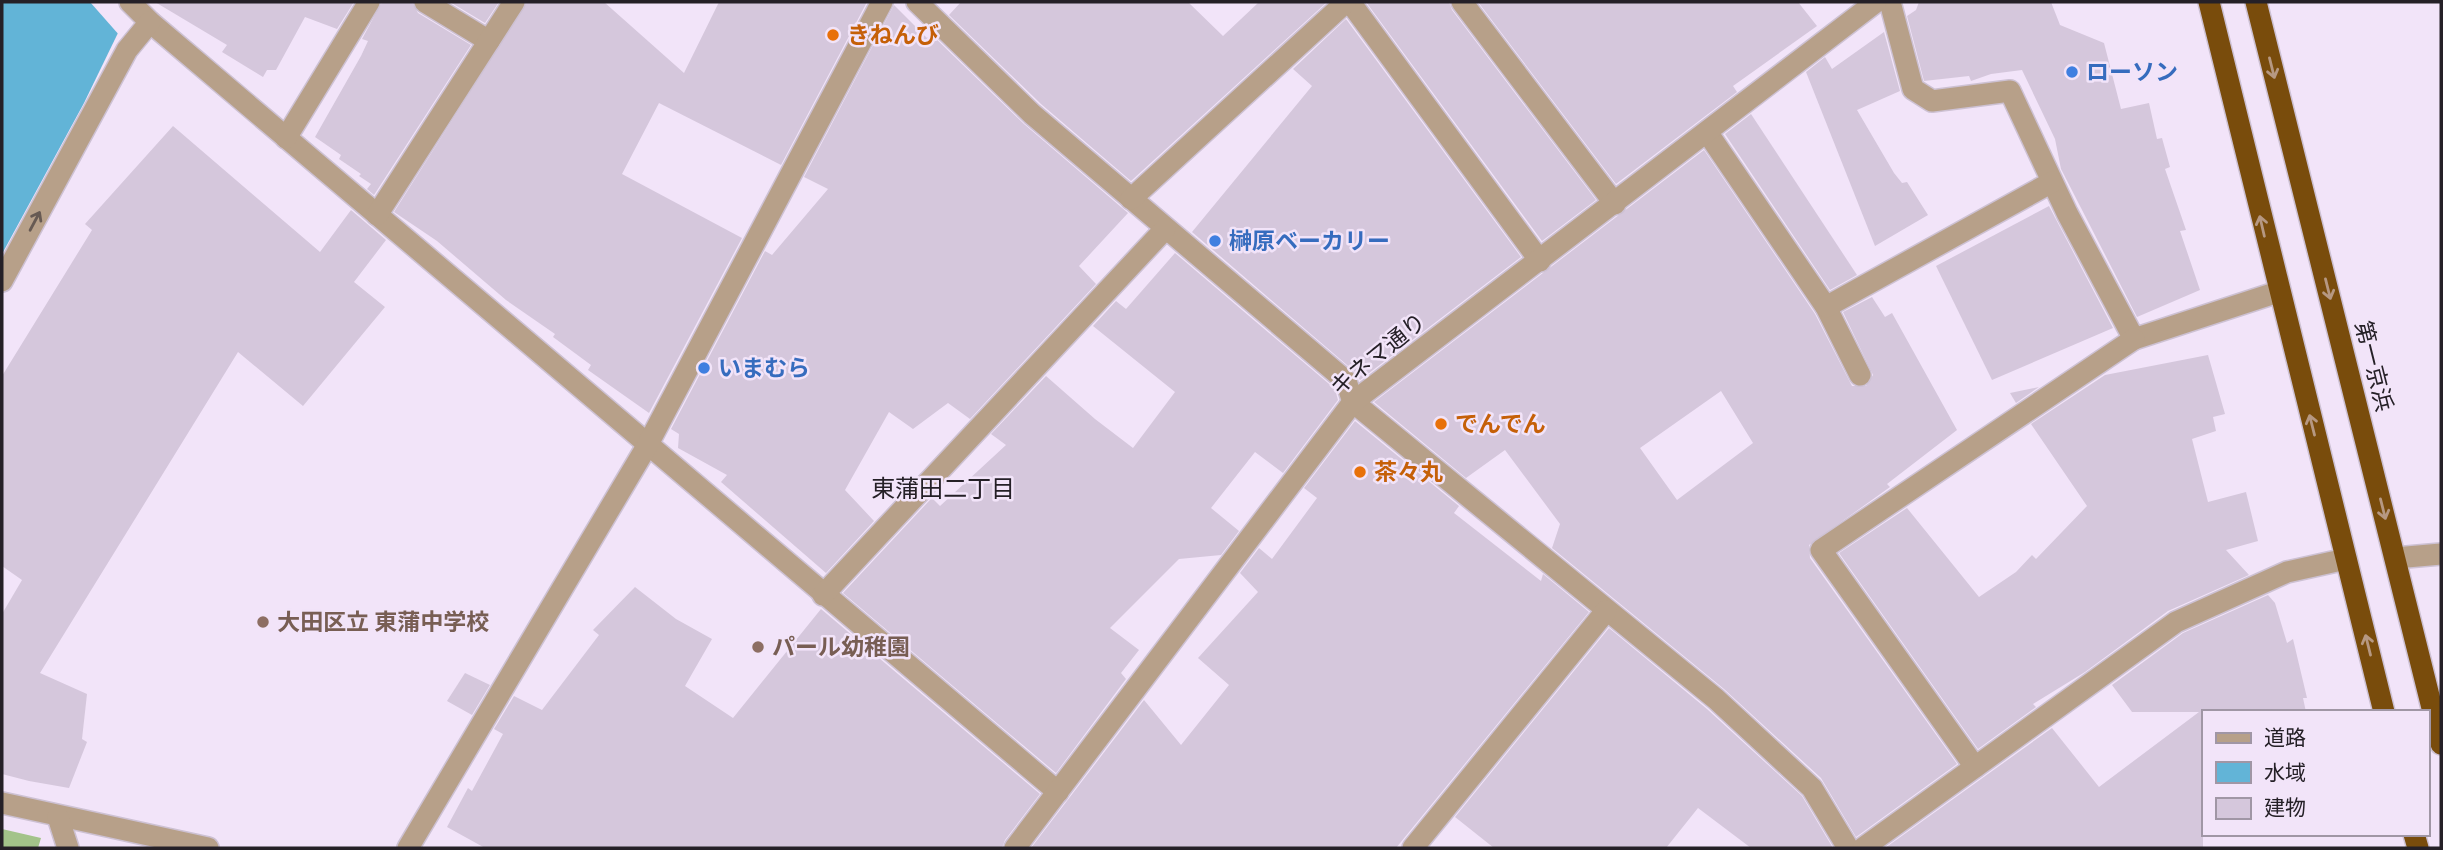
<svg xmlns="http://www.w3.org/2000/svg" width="2443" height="850" viewBox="0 0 2443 850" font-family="'IBM Plex Serif','Noto Sans JP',serif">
  <rect width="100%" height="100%" fill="#f2e4f9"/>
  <!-- green -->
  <path fill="#a3c38a" d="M2,829L41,838L38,848H2Z"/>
  <!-- water -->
  <path fill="#62b4d7" d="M2,2H133L84,103L2,254Z"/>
  <!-- pier -->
  <path fill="#f2e4f9" d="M90,2H137L120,36Z"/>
  <!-- building -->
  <g fill="#d5c7dc" fill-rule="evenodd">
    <path d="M155,2H354L337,29L305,17L276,70H267L263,77L222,52L227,45Z"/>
    <path d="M382,2H412L418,13L471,45L374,195L367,189L371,184L359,176L361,174L339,159L341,155L315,137L361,56L368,41L362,39Z"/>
    <path d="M450,2H499L485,23Z"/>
    <path d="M527,2H604L684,73L719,2H867L781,165L659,103L622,174L742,238L649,413L588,370L591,365L553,337L555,334L506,300L437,241L394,212Z"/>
    <path d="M961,2H1188L1223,36L1259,2H1327L1131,181L1041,104L949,15Z"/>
    <path d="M1366,2H1449L1452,10L1596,200L1542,241Z"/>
    <path d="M1478,2H1798L1817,26L1733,86L1737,92L1616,184Z"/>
    <path d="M1919,2H2051L2060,25L2104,43L2121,109L2149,103L2157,139L2162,138L2170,167L2165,169L2186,230L2180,231L2200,290L2137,317L2061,169L2055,139L2022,70L1991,74L1971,81L1969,76L1924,81L1907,16L1916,10Z"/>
    <path d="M894,5L927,38L931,34L1024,124L1128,213L1079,266L1096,284L970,419L948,403L913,429L889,412L845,490L874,521L826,573L721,482L727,475L678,448L679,434L671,429L765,251L772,255L828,189L804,177Z"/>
    <path d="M1346,19L1521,257L1360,380L1354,371L1192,232L1312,86L1293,69Z"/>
    <path d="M1884,32L1900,91L1857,110L1894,173L1902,183L1907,182L1928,215L1875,246L1806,72L1825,57L1832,69Z"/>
    <path d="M1751,114L1857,275L1830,290L1725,134Z"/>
    <path d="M173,126L320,252L351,210L386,240L354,282L385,307L303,406L238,352L40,673L87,694L82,739L87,742L69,788L29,781L2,774V614L22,580L2,566V376L92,230L85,224Z"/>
    <path d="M1704,150L1815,314L1852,386H1866L1873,375L1843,312L1872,297L1885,317L1892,313L1957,430L1887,484L1890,487L1809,545L1810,558L1957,764L1856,837L1821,778L1724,689L1552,548L1560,524L1505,450L1466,478L1374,402ZM1721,391L1753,443L1677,500L1640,448Z"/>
    <path d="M2049,206L2113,328L1992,380L1936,266Z"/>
    <path d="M1175,253L1335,389L1338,400L1283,473L1255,452L1211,508L1239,531L1221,555L1179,559L1110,628L1139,650L1121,673L1126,679L1056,773L843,593L928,502L932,498L940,506L1006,445L991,434L1046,376L1095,419L1133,448L1175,392L1093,326L1116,301L1126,309Z"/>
    <path d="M2208,355L2225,414L2213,417L2216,431L2192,439L2208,502L2246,492L2258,541L2226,550L2249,575L2168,611L2085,672L2033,704L2036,707L1978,749L1839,553L1907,508L1979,597L2016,572L2032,555L2036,559L2087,506L2031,424L2105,375Z"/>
    <path d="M2039,387L2016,403L2010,393Z"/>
    <path d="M1355,421L1459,506L1454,513L1541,581L1543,574L1589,612L1396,848H1031L1144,700L1181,745L1229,685L1198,658L1258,592L1240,573L1259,548L1272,559L1317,498L1304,488Z"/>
    <path d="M635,587L676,619L712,639L685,686L733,718L821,609L1040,794L1005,840L1002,848H485L447,827L468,788L472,791L503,734L494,729L514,696L542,710L599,635L593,630Z"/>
    <path d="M2268,595L2275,603L2287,643L2293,639L2307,698H2303L2306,712H2203V848H1885L2052,728L2099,787L2199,712H2132L2112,685L2183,633Z"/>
    <path d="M1609,628L1707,709L1802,796L1833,848H1751L1698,808L1666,848H1494L1455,817Z"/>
    <path d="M465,673L490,685L472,715L447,701Z"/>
  </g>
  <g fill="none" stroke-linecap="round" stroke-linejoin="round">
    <defs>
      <g id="minor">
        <path d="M130,2L150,22L1058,792"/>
        <path d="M425,2L489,41"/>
        <path d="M917,2L1032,114L1346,381L1353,402L1716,699L1812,788L1848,848"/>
        <path d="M1350,2L1540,261"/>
        <path d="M1462,2L1615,204"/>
        <path d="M1890,2L1913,89L1932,101L2010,91L2067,213L2134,339L2278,292"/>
        <path d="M1707,132L1826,307L1860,375"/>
        <path d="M286,138L369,2"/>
        <path d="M1131,199L1346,2"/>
        <path d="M377,215L514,2"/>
        <path d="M2,281L127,50L150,22"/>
        <path d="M1826,307L2052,182"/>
        <path d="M2395,558L2441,554"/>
        <path d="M823,595L1165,229"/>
        <path d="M1975,767L1821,550L2134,339"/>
        <path d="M2,803L208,848"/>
        <path d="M58,817L68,848"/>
        <path d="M408,848L647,446L882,2"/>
        <path d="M1015,848L1353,402L1876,2"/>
        <path d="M1413,848L1606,611"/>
        <path d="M1863,848L2176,622L2287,572L2346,559"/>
      </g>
      <g id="highway">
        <path d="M2209,2L2384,712"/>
        <path d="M2256,2L2441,744"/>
        <path d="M2414,834L2418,848"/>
      </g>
    </defs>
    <!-- minor casing -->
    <use href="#minor" stroke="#cdc1d3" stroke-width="24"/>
    <!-- highway casing -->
    <use href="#highway" stroke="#cdc1d3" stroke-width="24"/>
    <!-- minor -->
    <use href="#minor" stroke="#b7a089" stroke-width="21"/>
    <!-- highway -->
    <use href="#highway" stroke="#794c0c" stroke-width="21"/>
  </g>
  <!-- one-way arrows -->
  <defs><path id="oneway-shaft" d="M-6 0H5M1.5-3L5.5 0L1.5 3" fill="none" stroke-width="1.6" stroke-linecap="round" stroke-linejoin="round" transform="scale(1.75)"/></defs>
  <g stroke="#b69882">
    <use href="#oneway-shaft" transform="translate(2272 68) rotate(76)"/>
    <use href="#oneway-shaft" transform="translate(2262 226) rotate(-103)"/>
    <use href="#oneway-shaft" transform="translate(2328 289) rotate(76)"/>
    <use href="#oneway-shaft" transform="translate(2312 425) rotate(-104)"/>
    <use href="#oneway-shaft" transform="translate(2383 509) rotate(76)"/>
    <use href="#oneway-shaft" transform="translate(2368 645) rotate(-104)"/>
  </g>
  <use stroke="#675a53" href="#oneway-shaft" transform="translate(35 221) rotate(-62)"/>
  <!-- markers -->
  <g fill="#e8710a" stroke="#f2e4f9" stroke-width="2.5">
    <circle cx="833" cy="35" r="7"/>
    <circle cx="1441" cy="424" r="7"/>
    <circle cx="1360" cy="472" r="7"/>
  </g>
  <g fill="#3f7fe0" stroke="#f2e4f9" stroke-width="2.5">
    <circle cx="2072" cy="72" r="7"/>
    <circle cx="1215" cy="241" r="7"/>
    <circle cx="704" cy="368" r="7"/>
  </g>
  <g fill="#8d6e63" stroke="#f2e4f9" stroke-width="2.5">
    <circle cx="263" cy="622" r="7"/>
    <circle cx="758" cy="647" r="7"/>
  </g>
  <g text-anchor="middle" stroke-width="5" stroke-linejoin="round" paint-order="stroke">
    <!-- food labels -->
    <g font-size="23" font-weight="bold" fill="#c56008" stroke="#f2e4f9" text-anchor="start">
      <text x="847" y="43">きねんび</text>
      <text x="1455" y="432">でんでん</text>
      <text x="1374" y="480">茶々丸</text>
    </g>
    <!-- shop labels -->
    <g font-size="23" font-weight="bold" fill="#366cbe" stroke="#f2e4f9" text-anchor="start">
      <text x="2086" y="80">ローソン</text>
      <text x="1229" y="249">榊原ベーカリー</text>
      <text x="718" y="376">いまむら</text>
    </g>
    <!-- street labels -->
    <g font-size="23" fill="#252027" stroke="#f2e4f9">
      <text transform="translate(1378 354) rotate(-39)" y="8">キネマ通り</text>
      <text transform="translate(2374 366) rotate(76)" y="8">第一京浜</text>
    </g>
    <!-- education labels -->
    <g font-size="23" font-weight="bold" fill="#785e54" stroke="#f2e4f9" text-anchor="start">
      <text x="277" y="630">大田区立 東蒲中学校</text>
      <text x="772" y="655">パール幼稚園</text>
    </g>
    <!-- neighbourhood labels -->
    <g font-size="24" fill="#252027" stroke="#f2e4f9">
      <text x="943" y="497">東蒲田二丁目</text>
    </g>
  </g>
  <!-- border -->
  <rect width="2443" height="850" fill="none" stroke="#252027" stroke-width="7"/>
  <!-- legend -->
  <rect x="2202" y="710" width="228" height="126" fill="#f2e4f9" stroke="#a096a5" stroke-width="2"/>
  <rect x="2216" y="733" width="35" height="10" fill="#b7a089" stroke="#a096a5" stroke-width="2"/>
  <text x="2264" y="745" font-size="21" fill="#252027">道路</text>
  <rect x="2216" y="762" width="35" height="21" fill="#62b4d7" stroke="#a096a5" stroke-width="2"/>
  <text x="2264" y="780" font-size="21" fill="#252027">水域</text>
  <rect x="2216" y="798" width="35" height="21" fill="#d5c7dc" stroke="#a096a5" stroke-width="2"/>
  <text x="2264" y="815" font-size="21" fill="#252027">建物</text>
</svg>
